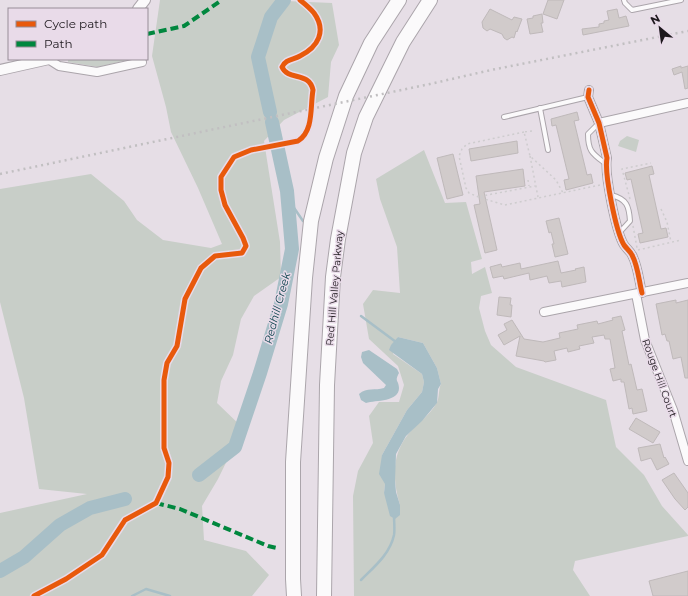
<svg xmlns="http://www.w3.org/2000/svg" width="688" height="596" viewBox="0 0 688 596" font-family="Montserrat,sans-serif">
  <rect width="100%" height="100%" fill="#e6dee6"/>
  <!-- green -->
  <g fill="#c8cec8" fill-rule="evenodd">
    <path d="M160,0H286V1L332,3L339,45L331,62L328,97L284,120L264,141L280,242L281,277L254,296L241,319L233,355L221,381L217,403L243,428L218,479L202,506L204,540L246,551L269,575L252,596H0V513L87,494L39,489L24,398L0,302V189L91,174L124,201L137,220L163,240L211,248L222,244L198,188L171,132L166,107L152,56Z"/>
    <path d="M70,59H132L98,67L68,62V60Z"/>
    <path d="M627,136L639,140L636,152L618,146L620,141Z"/>
    <path d="M424,150L445,203L466,202L482,259L471,262L472,274L485,267L492,293L481,296L479,308L485,331L491,345L516,367L606,400L616,447L644,475L662,506L688,535V536L575,561L573,570L590,596H354L353,496L358,471L373,443L369,416L379,402H399L404,385L398,366L369,339L363,304L373,290L400,293L397,247L380,199L376,179ZM398,337L423,343L437,368L441,384C438,390 440,398 436,404C430,414 420,422 413,429C391,451 392,478 400,505L384,493L385,484L382,455L407,410L422,392L424,382L422,374L393,354Z"/>
  </g>
  <!-- water -->
  <g fill="#a8bfc7">
    <path d="M398,337L423,343L437,368L441,384L438,389L437,403L422,421L406,436L396,454L395,481L396,492L400,505V515L395,519L390,516L384,493L385,484L379,474L382,455L407,410L422,392L424,382L422,374L389,350L391,345Z"/>
    <path d="M369,350L397,369L399,373C394,382 399,380 399,388C399,402 376,400 366,403L361,400L359,394C367,387 375,391 384,388L386,385L363,363L361,357L362,352Z"/>
  </g>
  <g fill="none" stroke-linecap="round" stroke-linejoin="round">
    <!-- stream -->
    <g stroke="#a8bfc7" stroke-width="2.5">
      <path d="M288,199L303,221"/>
      <path d="M361,316L396,342"/>
      <path d="M361,580C374,567 390,554 394,535C395,529 394,522 394,516"/>
      <path d="M132,596L146,589L170,596"/>
    </g>
    <!-- river -->
    <g stroke="#a8bfc7" stroke-width="14">
      <path d="M270,112L258,57L271,17L284,0"/>
      <path d="M199,475L235,447L260,373L281,304L292,249L287,191L272,122"/>
      <path d="M0,571L24,557L60,525L90,508L125,499"/>
    </g>
  </g>
  <!-- building -->
  <g fill="#d1cbcb" stroke="#bfb9ba">
    <path d="M548,0H564L557,19L543,14Z"/>
    <path d="M490,9L512,20L514,17L522,19L517,32L516,31L514,38L512,37L507,40L504,38L502,34L490,29L487,31L483,28L482,22Z"/>
    <path d="M617,9L619,18L626,16L629,26L583,35L582,29L599,27V24L604,23V21L609,20L607,11Z"/>
    <path d="M542,14L543,23H541L543,32L530,34L527,19L533,18V16Z"/>
    <path d="M681,66V68L688,66V88L685,89L682,72L674,75L672,69Z"/>
    <path d="M577,112L579,120L574,121L587,175L591,174L593,183L566,190L564,180L569,179L556,125L552,126L551,119Z"/>
    <path d="M517,141L518,153L471,161L469,149Z"/>
    <path d="M453,154L463,195L447,199L437,158Z"/>
    <path d="M652,166L654,174L649,175L661,229L666,228L668,237L640,243L638,234L643,233L631,179L627,180L625,173Z"/>
    <path d="M523,169L525,186L484,192L497,250L485,253L474,205L480,204L476,176Z"/>
    <path d="M559,218L568,254L555,257L552,244H554L551,232L549,233L546,221Z"/>
    <path d="M558,261L561,273L576,270L575,269L584,267L586,282L562,287L561,281L549,283L547,276L530,280L529,273L504,279L503,276L493,278L490,267L501,264L502,267L520,263L521,269Z"/>
    <path d="M499,297L511,298L510,305H512L511,317L497,315Z"/>
    <path d="M676,300V303L688,300V378H685L681,357L673,359L669,341H667L665,334L662,335L656,304Z"/>
    <path d="M621,316L625,330L622,331L629,365L631,364L637,390L642,389L647,411L633,414L632,408L629,409L624,382H621V379L613,381L610,369L615,368L610,339H605L604,335L592,337L594,343L579,346L580,349L568,352L567,348L554,351L556,360L545,362L544,361L516,356L520,336L504,345L498,335L507,330L504,324L512,320L524,339L543,342L560,338L559,333L578,329L577,325L597,321L598,324L613,320L612,318Z"/>
    <path d="M636,418L660,432L653,443L629,429Z"/>
    <path d="M660,444L664,458L665,457L669,464L657,470L651,458L641,461L638,448Z"/>
    <path d="M674,473L688,493V507L685,510L675,499L662,480Z"/>
    <path d="M688,571V596H653L649,581Z"/>
  </g>
  <g fill="none" stroke-linecap="round" stroke-linejoin="round">
    <defs>
      <g id="service">
        <path d="M624,0L625,3L632,10L681,0"/>
        <path d="M540,108L548,150"/>
        <path d="M504,117L588,97"/>
        <path d="M599,123L588,134C588,152 593,154 606,164"/>
        <path d="M611,195C627,199 629,206 630,221L619,233"/>
      </g>
      <g id="minor">
        <path d="M48,59L59,66L97,72L142,62"/>
        <path d="M589,90L588,97L599,123L607,158C604,173 616,232 624,245C626,248 630,251 632,255C638,266 639,281 642,293"/>
        <path d="M599,123L688,103"/>
        <path d="M636,294L645,340L673,410L688,461"/>
        <path d="M544,312L688,283"/>
      </g>
      <g id="tertiary">
        <path d="M138,9L145,0"/>
        <path d="M0,70L49,59"/>
      </g>
      <g id="motorway">
        <path d="M294,596L293,579V462L305,278L311,221L326,158L346,96L371,43L399,0"/>
        <path d="M324,596L327,385L333,277L338,239L354,153L366,117L403,42L430,0"/>
      </g>
    </defs>
    <!-- service casing -->
    <use href="#service" stroke="#aba5ab" stroke-width="6"/>
    <!-- minor casing -->
    <use href="#minor" stroke="#aba5ab" stroke-width="10"/>
    <!-- tertiary casing -->
    <use href="#tertiary" stroke="#aba5ab" stroke-width="12"/>
    <!-- motorway casing -->
    <use href="#motorway" stroke="#aba5ab" stroke-width="16"/>
    <!-- path -->
    <g stroke="#ceccce" stroke-width="1.5" stroke-dasharray="2 3" stroke-linecap="butt">
      <path d="M532,131L524,132L530,156L556,180L563,193"/>
      <path d="M524,132L467,144L462,149L459,156L466,188L469,193L481,198L482,196L535,186"/>
      <path d="M530,156L538,197"/>
      <path d="M528,180L529,186"/>
      <path d="M481,198L505,205L600,185"/>
      <path d="M630,199L622,169L651,163"/>
      <path d="M661,209L667,222L671,242"/>
      <path d="M633,226L637,248"/>
      <path d="M638,250L681,240"/>
    </g>
    <!-- service -->
    <use href="#service" stroke="#fbfafb" stroke-width="4"/>
    <!-- minor -->
    <use href="#minor" stroke="#fbfafb" stroke-width="8"/>
    <!-- tertiary -->
    <use href="#tertiary" stroke="#fbfafb" stroke-width="10"/>
    <!-- motorway -->
    <use href="#motorway" stroke="#fbfafb" stroke-width="14"/>
    <!-- rail -->
    <path stroke="#c1bfc1" stroke-width="2.5" stroke-dasharray="2 4" stroke-linecap="butt" d="M0,174L430,84L491,70L688,31"/>
    <!-- quiet -->
    <g stroke="#00873e" stroke-width="4" stroke-dasharray="8 4" stroke-linecap="butt">
      <path d="M147,34L184,26L222,0"/>
      <path d="M156,503L180,509L268,546L277,548"/>
    </g>
    <defs>
      <g id="cycleway">
        <path d="M589,90L588,97L599,123L607,158C604,173 616,232 624,245C626,248 630,251 632,255C638,266 639,281 642,293"/>
        <path d="M34,596L66,579L102,555L125,520L156,503L168,477L169,463L164,448V380L167,363L177,346L185,299L201,268L215,256L242,253L246,246L243,238L225,205L221,190V177L234,157L251,150L298,141C314,131 310,107 313,90C309,71 288,81 282,67C286,59 293,60 300,56C318,47 327,31 314,13C310,8 305,4 300,0"/>
      </g>
    </defs>
    <!-- cycleway casing -->
    <use href="#cycleway" stroke="#e9dbe9" stroke-width="8"/>
    <!-- cycleway -->
    <use href="#cycleway" stroke="#e8590c" stroke-width="5"/>
  </g>
  <g text-anchor="middle" stroke-width="3" stroke-linejoin="round" paint-order="stroke">
    <!-- street labels -->
    <g font-size="10" fill="#1d181d" stroke="#e9dbe9">
      <text transform="translate(334 288) rotate(-85)" y="4">Red Hill Valley Parkway</text>
      <text transform="translate(660 378) rotate(70)" y="4">Rouge Hill Court</text>
    </g>
    <!-- water labels -->
    <g font-size="11" font-style="italic" fill="#0b434d" stroke="#e9dbe9">
      <text transform="translate(277 308) rotate(-75)" y="4">Redhill Creek</text>
    </g>
  </g>
  <!-- legend -->
  <rect x="8" y="8" width="140" height="52" fill="#e9dbe9" stroke="#978d97"/>
  <rect x="16" y="21" width="20" height="6" fill="#e8590c" stroke="#978d97"/>
  <text x="44" y="28" font-size="12" fill="#1d181d">Cycle path</text>
  <rect x="16" y="41" width="20" height="6" fill="#00873e" stroke="#978d97"/>
  <text x="44" y="48" font-size="12" fill="#1d181d">Path</text>
  <!-- north arrow -->
  <g transform="translate(660 28) rotate(331)" stroke="#e9dbe9" stroke-width="3" paint-order="stroke">
  <path d="M0-3L7 15L0 10L-7 15Z" fill="#1d181d"/>
  <text y="-6" font-size="11" font-weight="bold" text-anchor="middle" fill="#1d181d">N</text>
  </g>
</svg>
